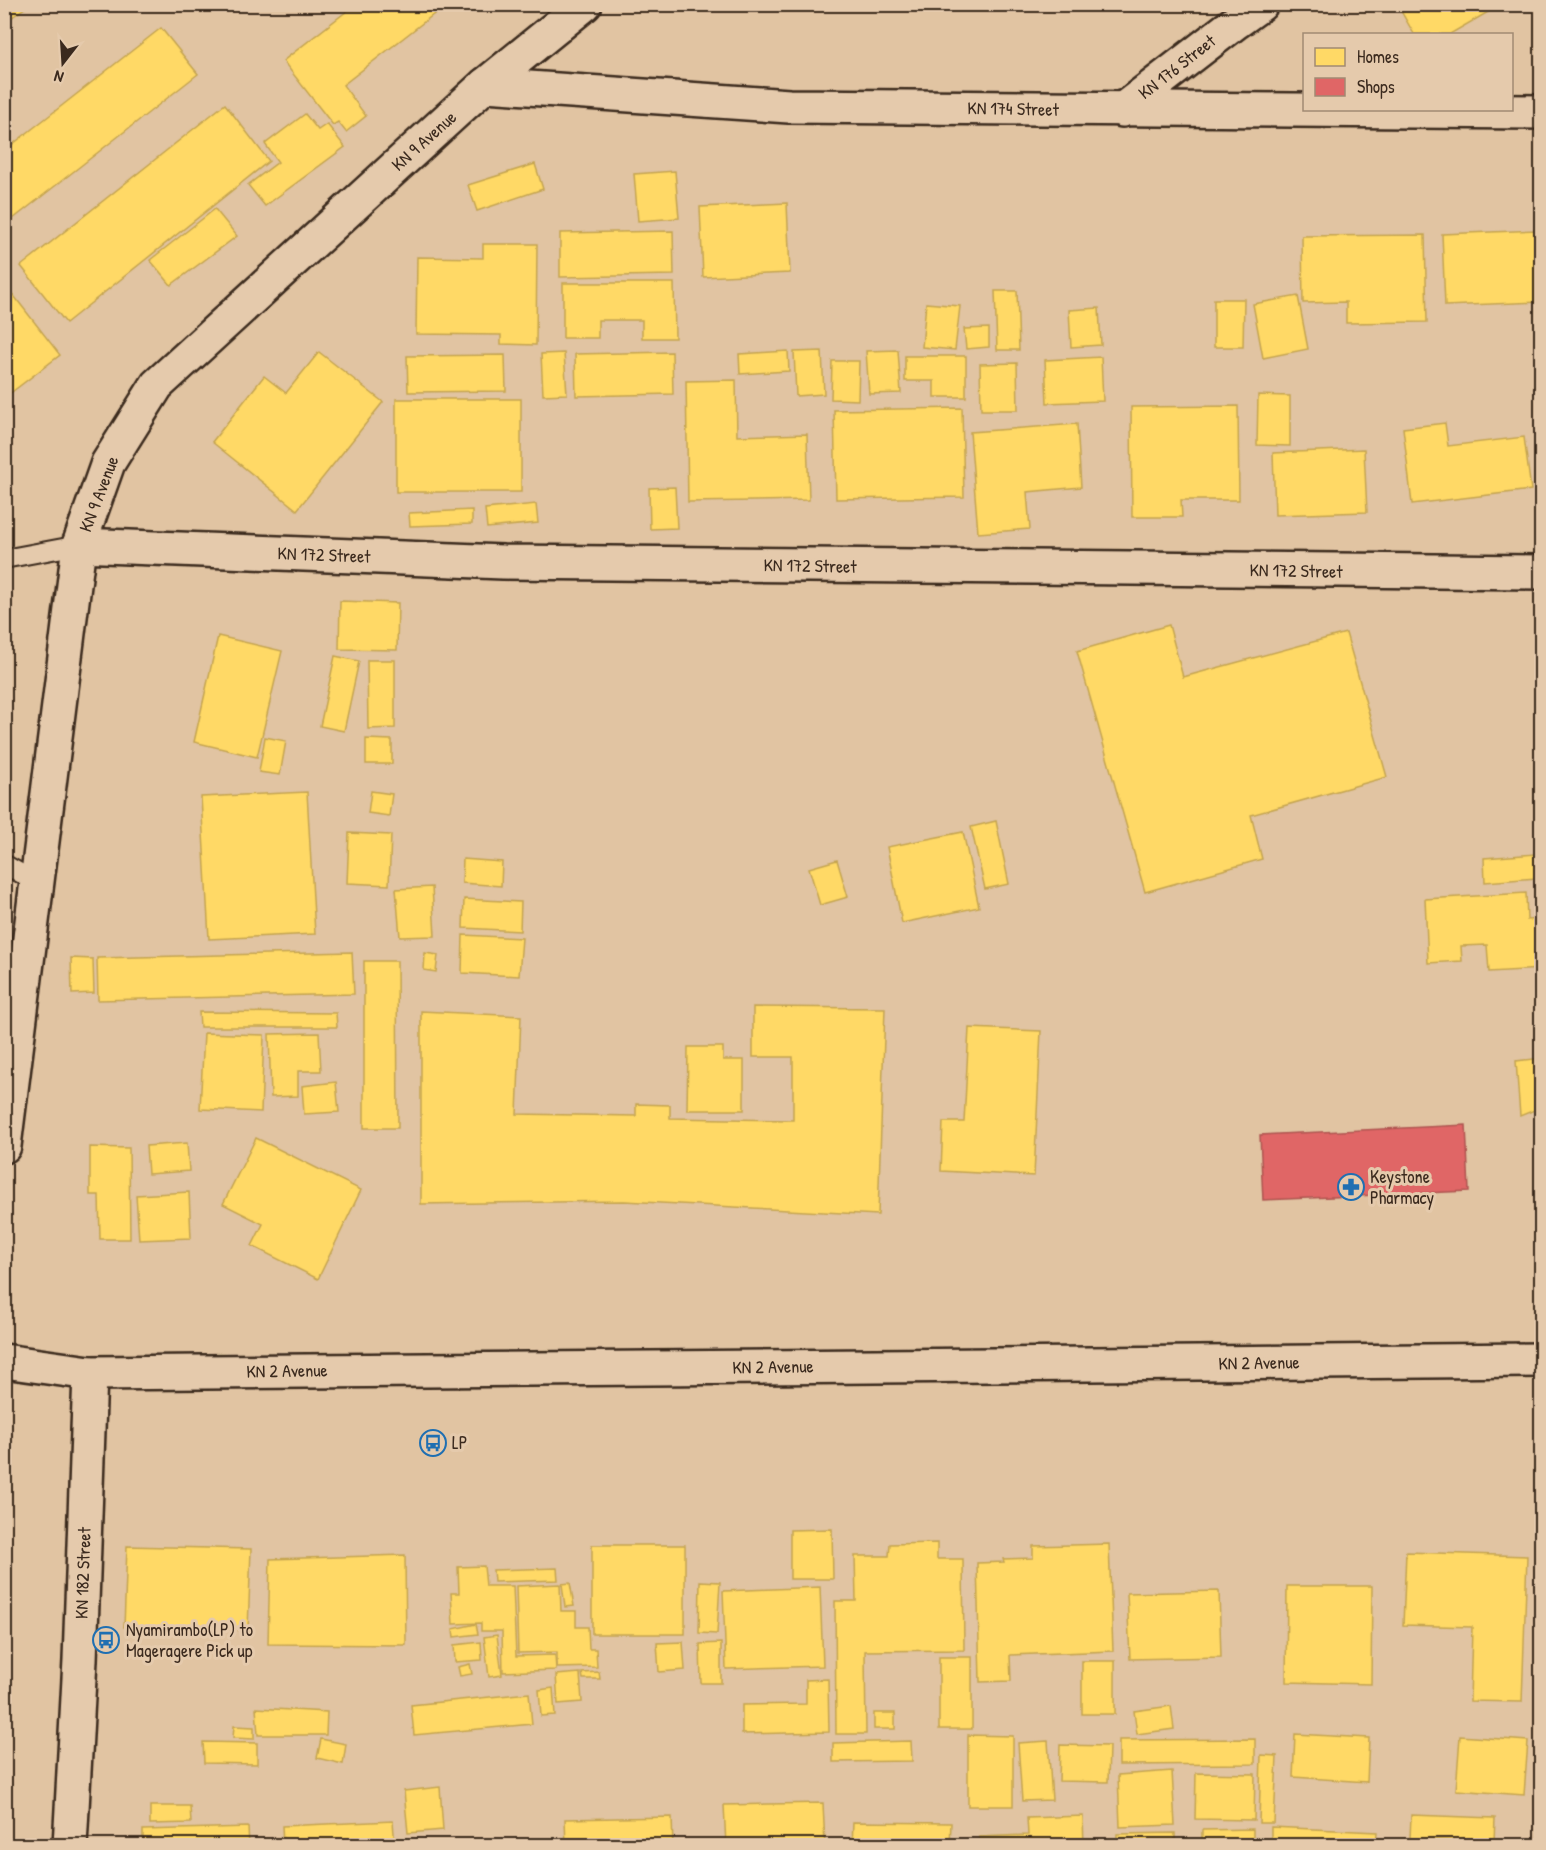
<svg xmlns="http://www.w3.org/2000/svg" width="1546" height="1850" viewBox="0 0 1546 1850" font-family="'Patrick Hand',sans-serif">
  <rect width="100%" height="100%" fill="#e1c4a2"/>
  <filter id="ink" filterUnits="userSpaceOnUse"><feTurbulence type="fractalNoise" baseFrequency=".0167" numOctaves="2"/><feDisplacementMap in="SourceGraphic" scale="12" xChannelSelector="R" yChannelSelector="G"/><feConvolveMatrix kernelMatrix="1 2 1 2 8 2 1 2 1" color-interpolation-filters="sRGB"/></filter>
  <g filter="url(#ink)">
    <!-- homes -->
    <g fill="#ffd966" stroke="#c4a450" stroke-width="1.5">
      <path d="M4,4H30L4,23Z"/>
      <path d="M356,4H447L343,85L366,116L346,132L338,122L333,125L283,61Z"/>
      <path d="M1397,4H1486L1490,11L1450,34H1414Z"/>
      <path d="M161,28L198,74L4,226V151Z"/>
      <path d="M225,104L269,161L66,323L21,266Z"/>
      <path d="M305,114L318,130L327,124L345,147L265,206L248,185L278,162L265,144Z"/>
      <path d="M535,164L543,189L477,211L468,185Z"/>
      <path d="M675,171L679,218L638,221L634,174Z"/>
      <path d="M787,203L790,273L703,277L700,207Z"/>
      <path d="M215,209L237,236L171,285L150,260Z"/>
      <path d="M1537,230L1540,302L1445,306L1442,234Z"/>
      <path d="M673,231L674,275L560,277V233Z"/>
      <path d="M1425,235L1427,322L1346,323V302L1303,303L1302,236Z"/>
      <path d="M483,244H537L536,345L501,344V335L416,334L417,257L483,258Z"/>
      <path d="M4,283L60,355L4,398Z"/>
      <path d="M563,283H674L675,338H642V320H598V338H563Z"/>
      <path d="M995,291H1017L1019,350H997Z"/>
      <path d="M1298,296L1308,349L1263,358L1253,304Z"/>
      <path d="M1214,299H1244L1243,347H1214Z"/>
      <path d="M926,303L960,306L955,350L922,347Z"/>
      <path d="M1099,308L1101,345L1071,347L1069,310Z"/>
      <path d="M989,328V347L966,349L964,329Z"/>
      <path d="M898,350L901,393L869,394L866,351Z"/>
      <path d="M788,351L789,371L740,374L739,354Z"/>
      <path d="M822,351L824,394L796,396L794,352Z"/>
      <path d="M319,352L383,402L297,510L212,442L264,376L286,393Z"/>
      <path d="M672,352L673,394L576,396L575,354Z"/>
      <path d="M564,353L567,394L543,395L541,354Z"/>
      <path d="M505,355L506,391L408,392L407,356Z"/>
      <path d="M905,356H966V397H934V381H905Z"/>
      <path d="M1101,357L1103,401L1047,403L1045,360Z"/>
      <path d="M832,361H859L858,400L831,399Z"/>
      <path d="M1017,363L1018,410H981L980,364Z"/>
      <path d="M736,380L737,436L807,434L809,500L688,502L686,381Z"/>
      <path d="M1258,395L1290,396V446L1257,445Z"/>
      <rect x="396" y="399" width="125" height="93"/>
      <path d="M1238,406L1239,500H1181L1182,517H1132L1131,407Z"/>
      <path d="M962,408L964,497L836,499L834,410Z"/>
      <path d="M1445,423L1448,446L1524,437L1531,490L1412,504L1403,428Z"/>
      <path d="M1077,424L1081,487L1027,492L1030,529L978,533L970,432Z"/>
      <path d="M1364,449L1367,512L1275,515L1273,453Z"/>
      <path d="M675,487L677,528L650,529L649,488Z"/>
      <path d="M536,504L538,523L487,528L485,509Z"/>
      <path d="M472,510V524L410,526L409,513Z"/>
      <path d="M340,601L398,603L397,650L339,649Z"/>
      <path d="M1169,625L1183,677L1346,633L1387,777L1251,815L1262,859L1145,892L1077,651Z"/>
      <path d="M218,636L282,651L257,757L194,742Z"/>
      <path d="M335,656L359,661L344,731L320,726Z"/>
      <path d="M367,660H395V728L368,729Z"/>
      <path d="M265,737L286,741L280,775L259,772Z"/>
      <path d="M366,739L392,740V764H366Z"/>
      <path d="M371,791L392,794L389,816L368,813Z"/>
      <path d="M307,792L315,934L209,939L201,797Z"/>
      <path d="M996,821L1009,884L985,889L971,827Z"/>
      <path d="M963,832L979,907L902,923L887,847Z"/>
      <path d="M349,833L391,835L389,885L347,883Z"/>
      <path d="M1535,854L1537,878L1485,882L1484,858Z"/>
      <path d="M463,859L502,862L501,886L462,883Z"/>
      <path d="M837,860L848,897L820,905L809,868Z"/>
      <path d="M432,887L435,936L400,937L396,889Z"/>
      <path d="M1526,893L1527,920L1542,919V969L1489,972L1487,945L1461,946L1462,961L1428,963L1425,899Z"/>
      <path d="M464,899L521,902L520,931L463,928Z"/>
      <path d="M463,935L522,938L519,976L462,973Z"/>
      <path d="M352,952L354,994L98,1000L97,958Z"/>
      <path d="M425,953L438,955L436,972L424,970Z"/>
      <path d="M71,958L93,959L94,993L72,994Z"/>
      <path d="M364,961H397L398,1128H364Z"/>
      <path d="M753,1007L885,1008L878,1215L624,1201L421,1204V1011L521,1016L517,1114L636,1116V1104L670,1105V1118L793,1120V1057H753Z"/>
      <path d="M199,1012L336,1013L337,1027H200Z"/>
      <path d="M969,1028L1041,1031L1034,1176L941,1171L943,1122H964Z"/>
      <path d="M204,1033L264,1035L261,1112L200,1109Z"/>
      <path d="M319,1033L321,1071H298V1096L271,1097L269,1034Z"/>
      <path d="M688,1047H723V1060H744V1110H687Z"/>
      <path d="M1542,1058V1107L1520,1116L1516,1061Z"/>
      <path d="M336,1082L339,1112L304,1114L302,1086Z"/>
      <path d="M256,1138L361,1190L318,1279L252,1246L263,1224L223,1204Z"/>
      <path d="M187,1143L189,1171L148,1174L146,1146Z"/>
      <path d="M90,1147L129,1148L130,1239H100L99,1195H90Z"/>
      <path d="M189,1192L191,1238L139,1240L136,1195Z"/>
      <path d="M832,1529L833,1579H790V1530Z"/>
      <path d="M937,1543V1559H963L964,1650L865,1651L866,1734H836L835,1601H856L855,1556H889L890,1544Z"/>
      <path d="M1109,1544L1113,1651L1010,1655L1011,1681L980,1682L977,1563L1004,1562L1003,1559L1033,1558V1546Z"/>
      <rect x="592" y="1545" width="93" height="89"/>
      <path d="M127,1546L251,1549L248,1630L124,1627Z"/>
      <path d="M1406,1552L1527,1556L1522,1702L1470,1701L1472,1627L1403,1625Z"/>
      <path d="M405,1555L406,1645L268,1644L270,1559Z"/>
      <path d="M484,1566L486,1586H513L516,1656L555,1655L556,1670L503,1672L502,1631H481V1623L453,1624L451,1593H459L458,1567Z"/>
      <path d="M557,1568L558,1580L494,1582L493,1570Z"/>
      <path d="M700,1581L720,1582L717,1634L699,1633Z"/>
      <path d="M570,1583L574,1606L565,1607L562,1584Z"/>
      <path d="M560,1584L561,1611H576V1627H588L589,1649H596L597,1667L557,1668V1652L518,1653L516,1586Z"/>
      <path d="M1287,1586H1372L1371,1684L1286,1682Z"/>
      <path d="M820,1587L823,1666L726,1669L723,1591Z"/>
      <path d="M1219,1591L1221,1657L1130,1659L1127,1593Z"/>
      <path d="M476,1624L478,1634L454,1637L453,1629Z"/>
      <path d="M497,1635L502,1675L489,1677L484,1637Z"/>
      <path d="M481,1642L482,1660L455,1662L454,1645Z"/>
      <path d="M683,1642L685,1670L659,1672L657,1643Z"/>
      <path d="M721,1643V1683H701L700,1644Z"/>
      <rect x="939" y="1657" width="33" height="72"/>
      <rect x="1082" y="1661" width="33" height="53"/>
      <path d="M470,1664L472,1674L460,1676L458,1667Z"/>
      <path d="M599,1672L600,1679H583L582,1673Z"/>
      <path d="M580,1673L582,1702L558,1704L556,1675Z"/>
      <path d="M828,1679L829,1732L742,1734V1705L806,1704V1680Z"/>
      <path d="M553,1688L555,1715L541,1716L539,1690Z"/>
      <path d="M529,1693L532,1724L414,1735L411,1705Z"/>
      <path d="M1171,1706L1174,1729L1137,1734L1134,1711Z"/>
      <path d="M256,1708L327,1712L326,1735H258Z"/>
      <rect x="874" y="1713" width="21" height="16"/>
      <path d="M234,1726L254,1727V1739L233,1738Z"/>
      <path d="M1295,1734L1369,1738L1367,1782L1293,1777Z"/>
      <path d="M968,1735L1013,1736V1806H968Z"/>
      <path d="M1460,1736L1528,1741L1524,1795L1456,1790Z"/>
      <path d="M321,1739L346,1744L343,1764L317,1758Z"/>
      <path d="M1255,1739V1764L1119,1765V1740Z"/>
      <path d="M911,1741L912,1761L833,1762V1743Z"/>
      <path d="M1048,1741L1052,1800L1022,1801L1018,1743Z"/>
      <path d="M203,1742L257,1743V1764L204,1763Z"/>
      <path d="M1060,1745L1109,1746L1108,1782L1059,1781Z"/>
      <path d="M1261,1755L1277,1756L1274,1823H1259Z"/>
      <path d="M1172,1771L1175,1825L1120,1827L1118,1775Z"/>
      <path d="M1196,1773L1255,1774L1254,1820L1195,1819Z"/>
      <path d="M440,1787L443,1830L408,1833L404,1791Z"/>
      <path d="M823,1803L825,1846H726L724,1805Z"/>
      <path d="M150,1806H190L191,1823L150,1824Z"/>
      <path d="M1411,1815L1495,1818L1494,1842L1410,1839Z"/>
      <path d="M1083,1816L1084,1846H980L979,1837L1028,1835L1027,1818Z"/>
      <path d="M672,1817L673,1846H566L565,1819Z"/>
      <path d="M393,1821L395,1846H283L282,1826Z"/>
      <path d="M853,1822L951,1823L950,1846H852Z"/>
      <path d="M248,1827L249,1846H143V1830Z"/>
      <path d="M1271,1827L1377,1832L1376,1846H1271Z"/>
      <path d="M1253,1829V1846H1202V1830Z"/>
      <path d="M1175,1833V1846H1117V1834Z"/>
    </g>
    <!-- shops -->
    <path fill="#e06666" stroke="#ae5450" stroke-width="1.5" d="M1466,1125L1469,1191L1263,1200L1260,1135Z"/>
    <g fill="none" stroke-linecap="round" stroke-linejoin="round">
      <defs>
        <g id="lane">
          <path d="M4,559L79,545"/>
          <path d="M4,864L36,882"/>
        </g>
        <g id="street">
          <path d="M485,85L789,106L1542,112"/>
          <path d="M1122,110L1236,22L1261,4"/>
          <path d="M79,545L503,562L1542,572"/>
          <path d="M4,1146L79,545L108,463L157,385L485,85L585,4"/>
          <path d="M70,1846L80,1660L90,1373"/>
        </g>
        <path id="secondary" d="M4,1361L90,1373L1542,1360"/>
      </defs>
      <!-- lane casing -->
      <use href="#lane" stroke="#3b2a1e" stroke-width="22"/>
      <!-- street casing -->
      <use href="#street" stroke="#3b2a1e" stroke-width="38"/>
      <!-- secondary casing -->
      <use href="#secondary" stroke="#3b2a1e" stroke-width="38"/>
      <!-- lane -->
      <use href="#lane" stroke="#e5caac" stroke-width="18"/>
      <!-- street -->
      <use href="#street" stroke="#e5caac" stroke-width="33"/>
      <!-- secondary -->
      <use href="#secondary" stroke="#e5caac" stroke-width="33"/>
    </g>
  </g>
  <!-- icons -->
  <defs>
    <symbol id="pharmacy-ring" viewBox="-11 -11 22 22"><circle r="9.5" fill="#e5caac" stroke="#1f6fb2" stroke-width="1.5"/><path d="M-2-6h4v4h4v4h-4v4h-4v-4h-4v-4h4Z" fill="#1f6fb2"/></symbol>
    <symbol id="bus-ring" viewBox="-11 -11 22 22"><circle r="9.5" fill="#e5caac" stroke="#1f6fb2" stroke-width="1.5"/><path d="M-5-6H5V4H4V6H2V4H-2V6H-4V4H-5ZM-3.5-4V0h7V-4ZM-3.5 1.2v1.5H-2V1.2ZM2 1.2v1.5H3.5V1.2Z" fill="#1f6fb2"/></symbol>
  </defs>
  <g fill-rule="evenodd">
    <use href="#pharmacy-ring" x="1336" y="1172" width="30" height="30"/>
    <use href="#bus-ring" x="418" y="1428" width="30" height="30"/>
    <use href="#bus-ring" x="91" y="1625" width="30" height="30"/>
  </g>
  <g text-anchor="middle" stroke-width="6" stroke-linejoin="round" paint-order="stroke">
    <!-- street labels -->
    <g font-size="18" fill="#3b2a1e" stroke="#e5caac">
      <text transform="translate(1177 67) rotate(-38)" y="6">KN 176 Street</text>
      <text transform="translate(1013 109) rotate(1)" y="6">KN 174 Street</text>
      <text transform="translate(424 141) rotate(-42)" y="6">KN 9 Avenue</text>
      <text transform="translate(99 494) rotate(-69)" y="6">KN 9 Avenue</text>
      <text transform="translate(324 555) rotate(2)" y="6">KN 172 Street</text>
      <text transform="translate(810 566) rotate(1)" y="6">KN 172 Street</text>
      <text transform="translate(1296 571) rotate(1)" y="6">KN 172 Street</text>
      <text transform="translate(1259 1363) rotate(-1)" y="6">KN 2 Avenue</text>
      <text transform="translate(773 1367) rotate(-1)" y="6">KN 2 Avenue</text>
      <text transform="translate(287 1371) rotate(-1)" y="6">KN 2 Avenue</text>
      <text transform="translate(83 1573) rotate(-88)" y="6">KN 182 Street</text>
    </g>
    <!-- poi labels -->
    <g font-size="18" fill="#3b2a1e" stroke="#e5caac" text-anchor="start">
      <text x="1370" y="1183">Keystone<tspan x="1370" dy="21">Pharmacy</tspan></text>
      <text x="452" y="1449">LP</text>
      <text x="126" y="1636">Nyamirambo(LP) to<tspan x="126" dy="21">Mageragere Pick up</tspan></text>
    </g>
  </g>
  <!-- margin -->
  <rect width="1546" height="1850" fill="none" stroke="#e5caac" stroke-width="24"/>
  <rect x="12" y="12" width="1522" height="1826" fill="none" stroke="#3b2a1e" stroke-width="2" filter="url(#ink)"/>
  <!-- legend -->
  <rect x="1303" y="33" width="210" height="78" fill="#e5caac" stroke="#a18a73" stroke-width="1.5"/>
  <rect x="1315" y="48" width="30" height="18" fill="#ffd966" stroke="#a18a73" stroke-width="1.5"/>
  <text x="1357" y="63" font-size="18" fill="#3b2a1e">Homes</text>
  <rect x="1315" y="78" width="30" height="18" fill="#e06666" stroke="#a18a73" stroke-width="1.5"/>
  <text x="1357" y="93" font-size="18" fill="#3b2a1e">Shops</text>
  <!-- north arrow -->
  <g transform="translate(63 63) rotate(197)" stroke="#e5caac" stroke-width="4.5" paint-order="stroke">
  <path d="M0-4.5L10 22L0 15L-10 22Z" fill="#3b2a1e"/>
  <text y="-9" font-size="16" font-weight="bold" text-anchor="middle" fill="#3b2a1e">N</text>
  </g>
</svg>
